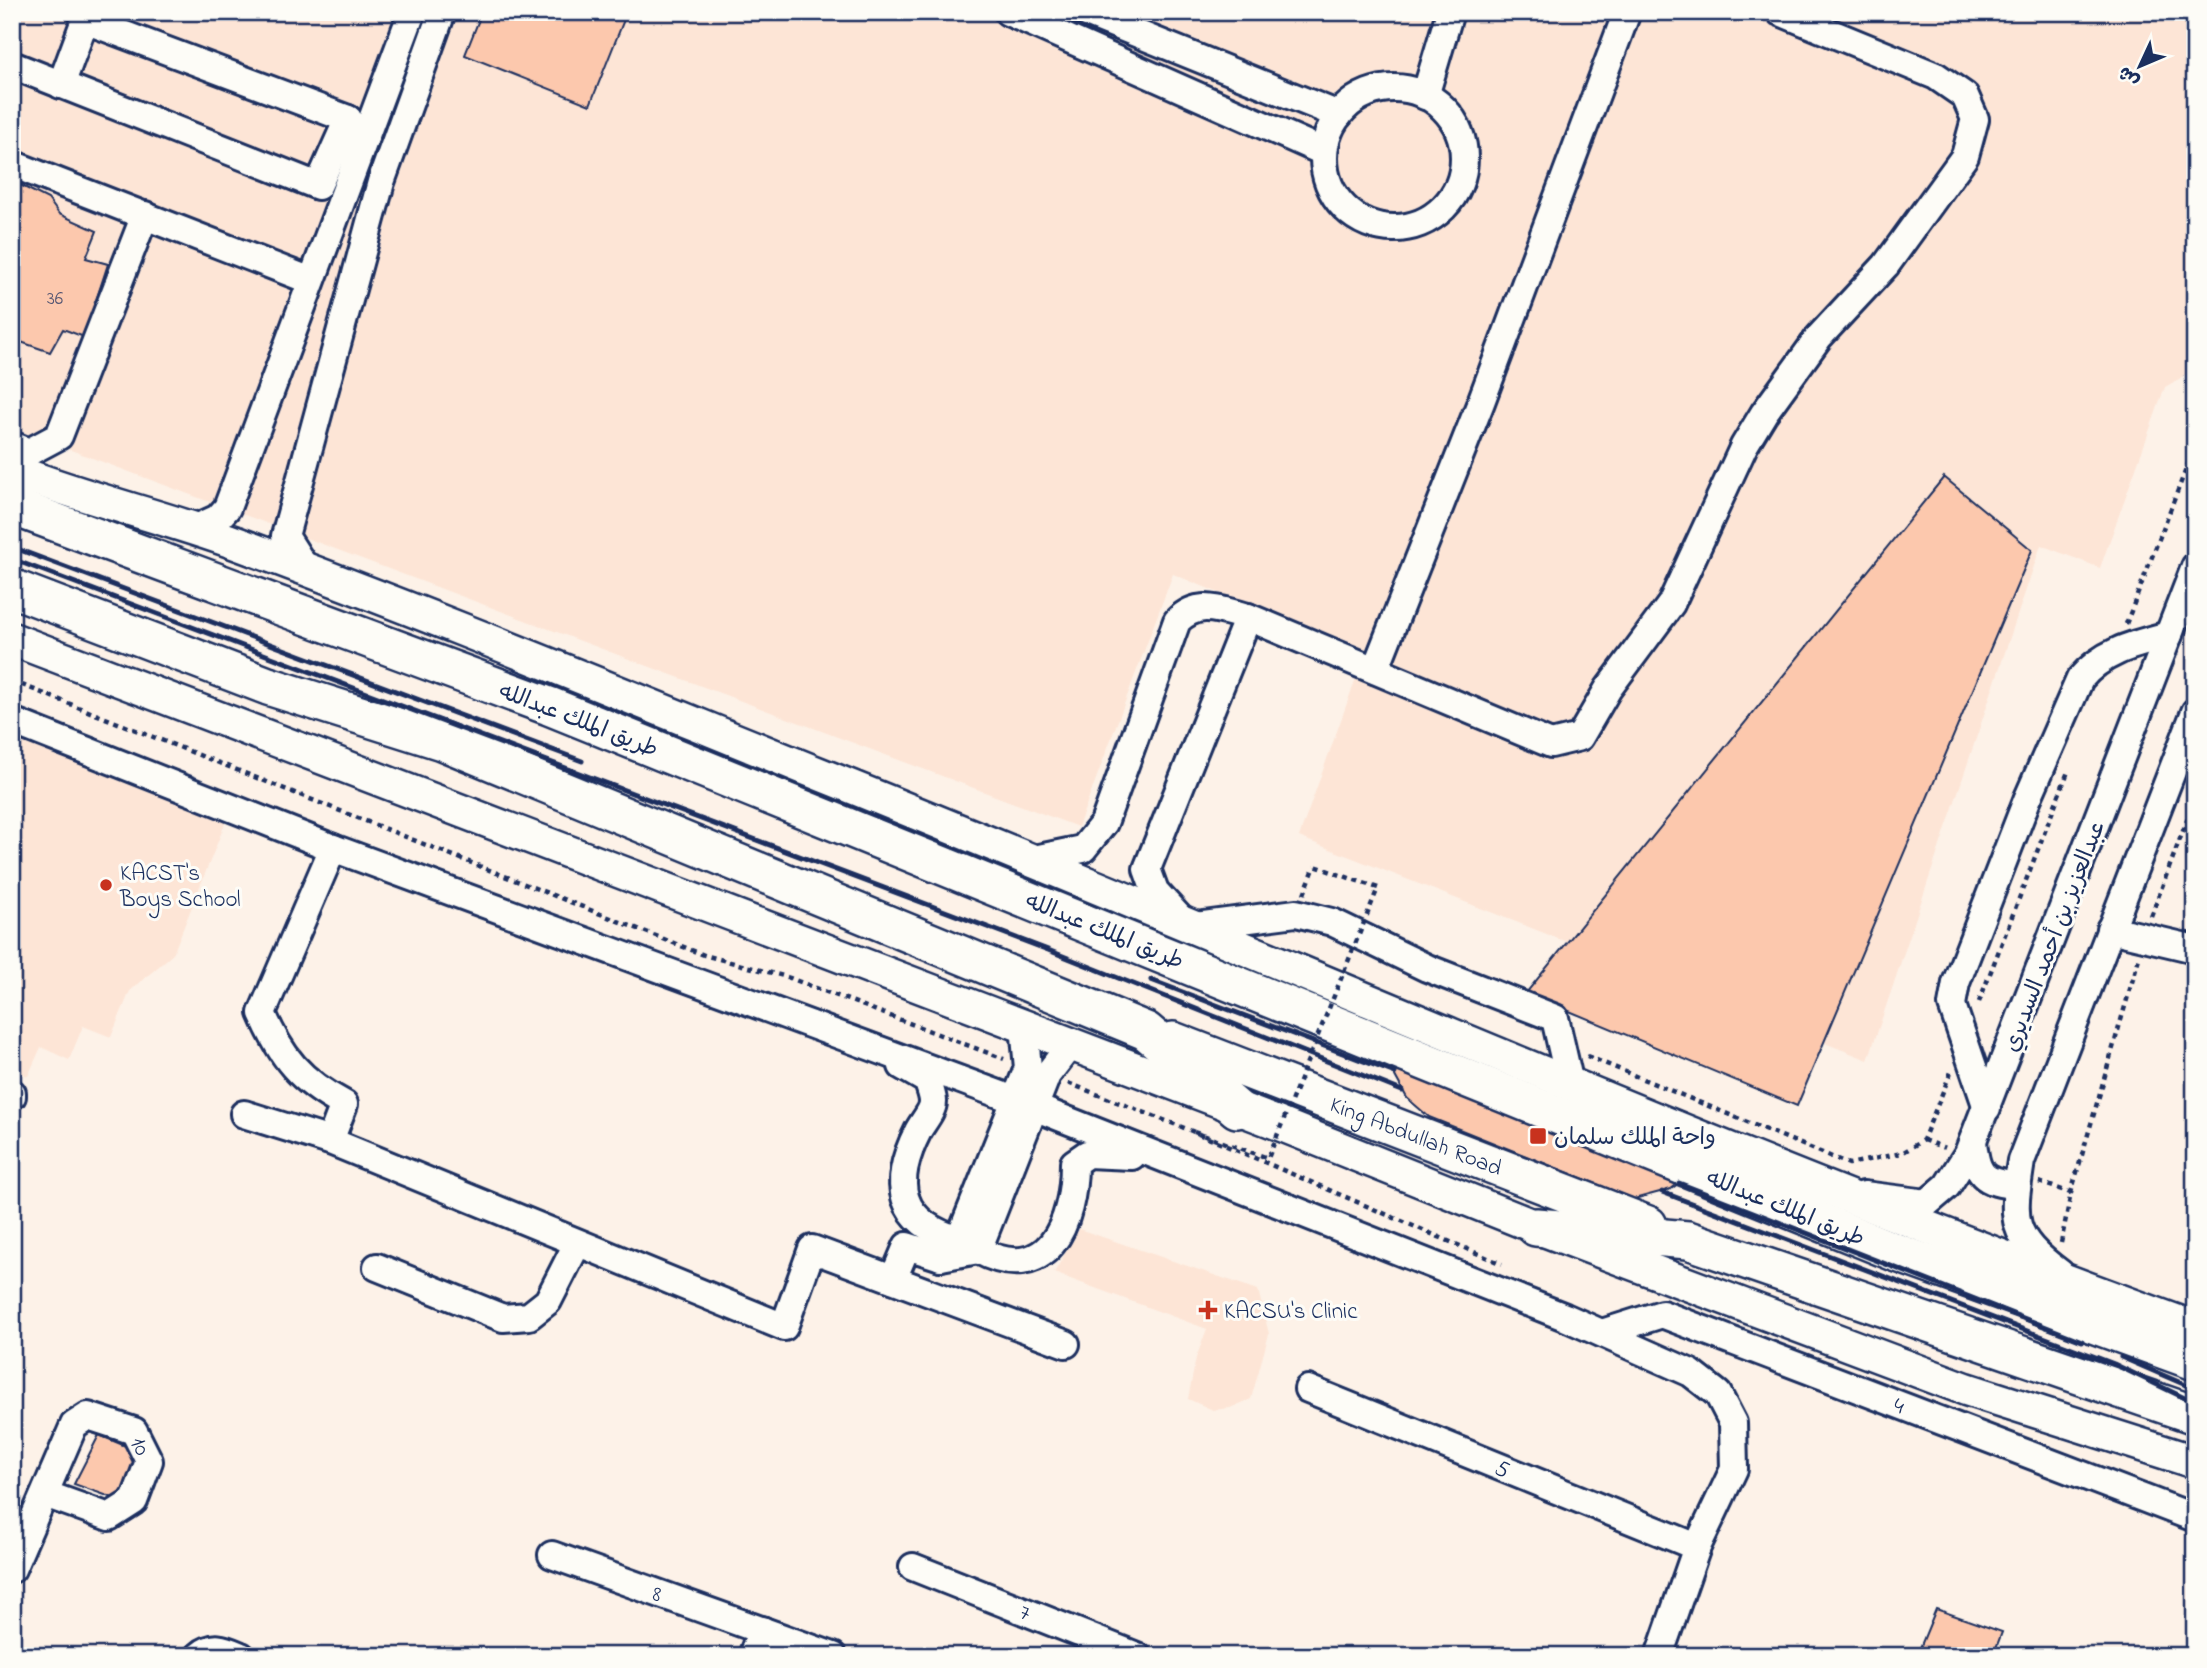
<svg xmlns="http://www.w3.org/2000/svg" width="2207" height="1668" viewBox="0 0 2207 1668" font-family="'Indie Flower','Playpen Sans Arabic',sans-serif">
  <rect width="100%" height="100%" fill="#fdf2e8"/>
  <filter id="ink" filterUnits="userSpaceOnUse"><feTurbulence type="fractalNoise" baseFrequency=".0143" numOctaves="2"/><feDisplacementMap in="SourceGraphic" scale="14" xChannelSelector="R" yChannelSelector="G"/><feConvolveMatrix kernelMatrix="1 2 1 2 8 2 1 2 1" color-interpolation-filters="sRGB"/></filter>
  <g filter="url(#ink)">
    <!-- built -->
    <g fill="#fde5d6">
      <path d="M12,12H2195V370L2165,387L2100,568L2041,545L1868,1060L1299,837L1365,653L1173,574L1078,827L12,428Z"/>
      <path d="M12,736L228,816L173,954L130,991L111,1037L83,1026L69,1060L41,1047L28,1076L12,1070Z"/>
      <path d="M1079,1229L1258,1290L1269,1334L1251,1399L1230,1408L1213,1410L1188,1399L1196,1358L1207,1329L1054,1273Z"/>
    </g>
    <!-- building -->
    <g fill="#fcc8ad" stroke="#1b2f5e" stroke-width="2">
      <path d="M482,12H627L590,105L465,55Z"/>
      <path d="M20,185L48,199L59,214L97,231L86,258L108,264L84,337L63,329L50,352L12,339V186Z"/>
      <path d="M1944,477L2032,550L1797,1106L1526,993Z"/>
      <path d="M1397,1067L1679,1183L1671,1189L1634,1199L1429,1117L1407,1098L1395,1076Z"/>
      <path d="M99,1435L140,1452L119,1500L74,1484Z"/>
      <path d="M1936,1609L2002,1632L1993,1656L1917,1655Z"/>
    </g>
    <g fill="none" stroke-linecap="round" stroke-linejoin="round">
      <defs>
        <g id="minor">
          <path d="M1008,12L1324,152"/>
          <path d="M1084,12L1339,115"/>
          <path d="M12,65L318,186L348,119"/>
          <path d="M61,85L85,20L348,119L354,159"/>
          <circle cx="1394" cy="158" r="70"/>
          <path d="M1425,96L1450,12"/>
          <path d="M12,164L309,280"/>
          <path d="M12,445L29,452L59,436L145,215"/>
          <path d="M196,528L218,518L227,508L412,12"/>
          <path d="M306,569L285,536L381,182L442,12"/>
          <path d="M1248,617L1147,869L1155,891L1188,927L1296,913L1332,922L1427,968L1555,1018L1570,1084"/>
          <path d="M1375,670L1481,402L1627,12"/>
          <path d="M12,721L333,848L1034,1107L1565,1317L1691,1373L1718,1394L1733,1423L1734,1469L1697,1547L1659,1656"/>
          <path d="M1029,860L1083,849L1104,823L1177,621C1199,599 1220,610 1248,617L1551,744L1580,737L1608,689L1671,604L1744,446L1764,413L1819,337L1886,265L1965,156L1975,119L1965,96L1936,76L1780,12"/>
          <path d="M2110,929L2195,949"/>
          <path d="M1024,1026L1028,1068L959,1240L941,1257L978,1250C1048,1288 1074,1223 1074,1163L1087,1154L1132,1156"/>
          <path d="M902,1066L928,1081C929,1087 933,1095 933,1102C933,1111 922,1123 918,1131C891,1184 898,1222 959,1240"/>
          <path d="M12,1093V1096"/>
          <path d="M1987,1108L1952,1005L1956,983L2027,800L2080,679C2103,651 2135,644 2169,635"/>
          <path d="M244,1114L330,1141L344,1104C300,1081 281,1057 262,1013L333,848"/>
          <path d="M330,1141L784,1327L812,1249L1066,1344"/>
          <path d="M1973,1141C1976,1175 1983,1183 2017,1185"/>
          <path d="M1864,1195L1927,1203L1947,1186L1968,1153L2195,567"/>
          <path d="M978,1250L1047,1075L1071,1044"/>
          <path d="M377,1267L503,1318L529,1316L548,1301L577,1244"/>
          <path d="M2060,1273C2009,1235 2012,1220 2021,1161L2195,712"/>
          <path d="M893,1279L907,1246L941,1257"/>
          <path id="s1" d="M1602,1333L1662,1314L2195,1518"/>
          <path id="s2" d="M1308,1389L1697,1547"/>
          <path id="s3" d="M552,1555L833,1656"/>
          <path id="s4" d="M913,1567L1137,1656"/>
          <path id="s5" d="M12,1569L74,1425L88,1416L134,1431L149,1461L134,1501L109,1517L45,1494"/>
          <path d="M199,1656C214,1643 225,1649 241,1656"/>
          <path d="M752,1656L762,1630"/>
        </g>
        <g id="major">
          <path d="M12,470C86,499 162,516 236,543C432,615 624,695 817,773C1277,957 1729,1160 2195,1328"/>
          <path d="M12,639L1277,1123L1536,1227L1966,1389L2195,1462"/>
        </g>
        <g id="highway">
          <path d="M12,506L549,706L1895,1252L2195,1361"/>
          <path d="M12,588L268,686L442,741L1146,1031L1237,1109"/>
          <path id="s6" d="M1173,1041L1648,1225"/>
          <path d="M1536,1227L1688,1240L2195,1415"/>
        </g>
      </defs>
      <!-- minor casing -->
      <use href="#minor" stroke="#1b2f5e" stroke-width="32"/>
      <!-- major casing -->
      <use href="#major" stroke="#1b2f5e" stroke-width="37"/>
      <!-- highway casing -->
      <use href="#highway" stroke="#1b2f5e" stroke-width="42"/>
      <!-- path -->
      <g stroke="#1b2f5e" stroke-width="4.5" stroke-dasharray="5 5" stroke-linecap="butt">
        <path d="M2126,624L2195,446"/>
        <path d="M12,681L704,955L787,977L1004,1059"/>
        <path d="M1304,894L1315,866"/>
        <path d="M2151,916L2195,799"/>
        <path d="M1979,1002L2069,769"/>
        <path d="M1587,1056L1849,1164L1902,1153L1923,1140L1951,1072"/>
        <path d="M1068,1083L1187,1129L1502,1264"/>
        <path d="M1923,1140L1945,1148"/>
        <path d="M2039,1182L2071,1193"/>
        <path d="M2061,1243L2071,1193L2139,958"/>
      </g>
      <!-- minor -->
      <use href="#minor" stroke="#fdfcf7" stroke-width="26"/>
      <!-- major -->
      <use href="#major" stroke="#fdfcf7" stroke-width="32"/>
      <!-- highway -->
      <use href="#highway" stroke="#fdfcf7" stroke-width="37"/>
      <!-- rail -->
      <g stroke="#1b2f5e" stroke-width="5">
        <path d="M12,547L582,761"/>
        <path d="M12,559L1048,950L1402,1091"/>
        <path d="M1151,980L1395,1073"/>
        <path d="M1679,1183L2082,1341"/>
        <path d="M1662,1192L2114,1364L2195,1403"/>
        <path d="M2121,1357L2195,1389"/>
      </g>
      <!-- path-bridge -->
      <path stroke="#1b2f5e" stroke-width="4.5" stroke-dasharray="5 5" stroke-linecap="butt" d="M1194,1132L1268,1158L1378,888L1315,866"/>
    </g>
  </g>
  <!-- markers -->
  <g fill="#c8321e" stroke="#fdfcf7" stroke-width="2.5">
    <circle cx="106" cy="885" r="7"/>
    <rect x="1529" y="1127" width="18" height="18" rx="3.5"/>
    <path d="M1204.5 1299.5h7v7h7v7h-7v7h-7v-7h-7v-7h7z"/>
  </g>
  <g text-anchor="middle" stroke-width="6" stroke-linejoin="round" paint-order="stroke">
    <!-- number labels -->
    <g font-size="19" fill="#535572">
      <text x="55" y="304">36</text>
    </g>
    <!-- street labels -->
    <g font-size="23" fill="#1b2f5e" stroke="#fdfcf7">
      <text transform="translate(579 719) rotate(21)" y="8">طريق الملك عبدالله</text>
      <text transform="translate(1105 930) rotate(22)" y="8">طريق الملك عبدالله</text>
      <text transform="translate(2053 936) rotate(-69)" y="8">عبدالعزيز بن أحمد السديري</text>
      <text dy="8" stroke="none"><textPath href="#s6" startOffset="261">King Abdullah Road</textPath></text>
      <text transform="translate(1786 1207) rotate(22)" y="8">طريق الملك عبدالله</text>
      <text dy="8" stroke="none"><textPath href="#s1" startOffset="317">4</textPath></text>
      <text dy="8" stroke="none"><textPath href="#s5" startOffset="238">10</textPath></text>
      <text dy="8" stroke="none"><textPath href="#s2" startOffset="210">5</textPath></text>
      <text dy="8" stroke="none"><textPath href="#s3" startOffset="112">8</textPath></text>
      <text dy="8" stroke="none"><textPath href="#s4" startOffset="121">7</textPath></text>
    </g>
    <!-- poi labels -->
    <g font-size="23" fill="#1b2f5e" stroke="#fdfcf7" text-anchor="start">
      <text x="120" y="880">KACST's<tspan x="120" dy="26">Boys School</tspan></text>
      <text x="1554" y="1144">واحة الملك سلمان</text>
      <text x="1224" y="1318">KACSU's Clinic</text>
    </g>
  </g>
  <!-- margin -->
  <rect width="2207" height="1668" fill="none" stroke="#fdfcf7" stroke-width="42"/>
  <rect x="21" y="21" width="2165" height="1626" fill="none" stroke="#1b2f5e" stroke-width="2.5" filter="url(#ink)"/>
  <!-- north arrow -->
  <g transform="translate(2140 66) rotate(226)" stroke="#fdfcf7" stroke-width="5" paint-order="stroke">
  <path d="M0-5L12 26L0 18L-12 26Z" fill="#1b2f5e"/>
  <text y="-10" font-size="19" font-weight="bold" text-anchor="middle" fill="#1b2f5e">ش</text>
  </g>
</svg>
